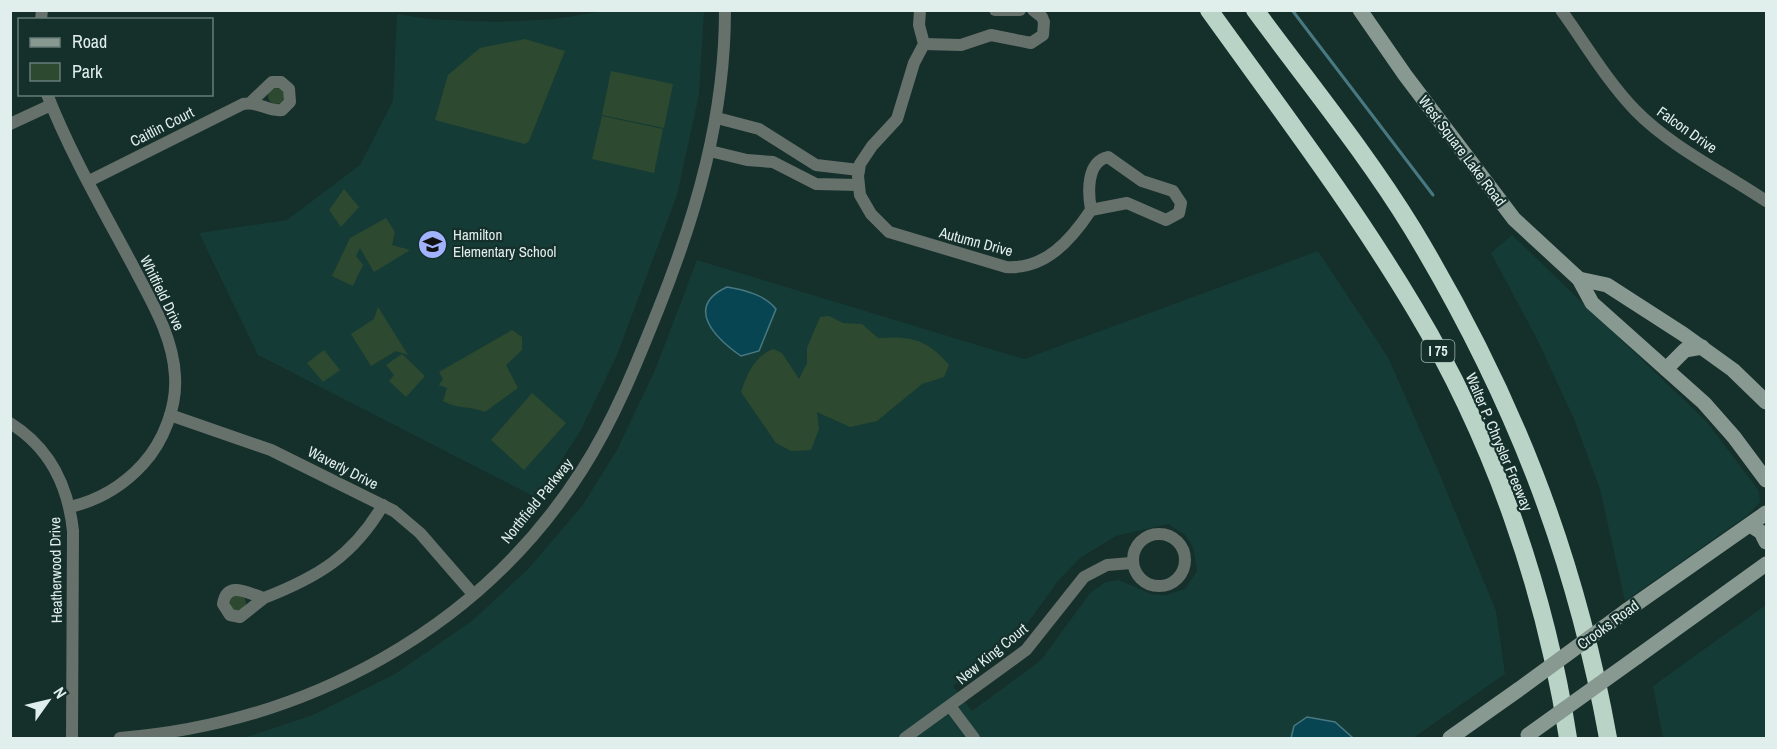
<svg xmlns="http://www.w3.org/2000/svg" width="1777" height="749" viewBox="0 0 1777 749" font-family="'Archivo Narrow',sans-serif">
  <rect width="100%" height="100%" fill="#152f2b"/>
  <!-- built -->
  <g fill="#153b36" fill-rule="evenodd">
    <path d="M606,11H704L699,95L677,195L617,355L581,430L537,498L258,355L199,233L287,220L360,165L393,101L397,14L429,19L496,22L554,19Z"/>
    <path d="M1512,235L1707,422L1759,491L1760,502L1748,515L1625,601L1600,489L1574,419L1538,341L1491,253Z"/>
    <path d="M1318,251L1388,357L1440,475L1496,611L1505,674L1413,738H243L313,715L395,674L472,621L529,568L582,506L617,450L655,370L697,260L1024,359ZM1168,524L1185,535L1193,547L1197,571L1185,589L1166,595L1151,594L1119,580L1106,582L1091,592L1041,660L972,711L953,686L1016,639L1058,581L1080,558L1116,536Z"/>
    <path d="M1766,605V738H1663L1653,686Z"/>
  </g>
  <!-- green -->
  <g fill="#2d4a30">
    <path d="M525,39L565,51L529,141L525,144L435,120L448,75L480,48Z"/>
    <path d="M611,71L673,84L664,128L602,115Z"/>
    <circle cx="276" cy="96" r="8"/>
    <path d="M602,116L663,129L654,173L592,159Z"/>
    <path d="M344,189L359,207L341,227L329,210Z"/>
    <path d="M386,218L395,232L392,245L410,250L374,272L360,248L356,256L363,265L353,286L332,276L350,238Z"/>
    <path d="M378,307L408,355L396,351L371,366L351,334L374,319Z"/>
    <path d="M829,316L843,323L862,324L878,338C911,336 927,339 949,365L944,377L922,384L877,421L850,427L817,412L819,429L811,450L791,451L776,443L741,392C747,374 754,357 773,349L782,353L799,379L807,363V348L820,317Z"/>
    <path d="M512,330L522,337V350L506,365L518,388L485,412C468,405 460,410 443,401L447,388L439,385L443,379L439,372Z"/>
    <path d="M324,350L340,370L323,382L307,363Z"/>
    <path d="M402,354L425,376L406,397L389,381L394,375L386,365Z"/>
    <path d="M532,393L566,423L524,470L491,440Z"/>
    <circle cx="238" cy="603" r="8"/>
  </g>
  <!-- water -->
  <g fill="#074553" stroke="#487881" stroke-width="1.5">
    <path d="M727,287C745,290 765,295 776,309L759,351L741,356C715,338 684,307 727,287Z"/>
    <path d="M1307,717L1335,722L1353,738H1291L1294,726Z"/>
  </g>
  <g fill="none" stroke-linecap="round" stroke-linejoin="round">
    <!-- stream -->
    <path stroke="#487881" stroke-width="3" d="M1292,10L1433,195"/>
    <!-- street -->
    <g stroke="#66716c" stroke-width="12">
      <path d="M920,10L919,25L924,44L914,63L897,119L872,146L860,164L858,176L860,195L871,214L889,232L1006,267C1045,270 1071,240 1091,210L1127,203L1166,220L1179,213L1181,203L1173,191L1142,181L1108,157C1086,162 1088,193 1091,210"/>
      <path d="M995,10H1020"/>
      <path d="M1561,10C1585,43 1607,81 1635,110C1671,147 1723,172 1766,201"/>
      <path d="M41,20L42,10"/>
      <path d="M924,44L961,45L991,35L1031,43L1043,35L1044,22L1042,17L1033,10"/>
      <path d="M47,94C70,153 103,210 133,266C151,301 173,336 175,376C177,406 164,441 143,464C123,486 100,500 70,507"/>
      <path d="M717,118L759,129L816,165L859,170"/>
      <path d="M10,124L51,105"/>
      <path d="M710,151L747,160L773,162L816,184L858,185"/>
      <path d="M89,181L243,104C260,101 267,112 282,110L290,102L289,89L281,82H272L250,103"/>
      <path d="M170,415L271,450L394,511L420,533L473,594"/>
      <path d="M10,423C50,448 68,485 73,531L72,738"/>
      <circle cx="1159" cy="560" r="26"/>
      <path d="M264,598L240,617L230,615L223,604C227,579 249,594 264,598C318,577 353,556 383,505"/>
      <path d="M950,706L974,738"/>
      <path d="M120,738C306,723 480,630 582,470C614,420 636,365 658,310C697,213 725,115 725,10"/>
      <path d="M905,738L1026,650L1084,577L1107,565L1131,563"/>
    </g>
    <!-- secondary -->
    <g stroke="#889991" stroke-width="15">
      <path d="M1360,10L1405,75L1514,219L1579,279L1592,303L1704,403L1734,437L1766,480"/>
      <path d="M1579,279L1607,285L1683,334L1733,370L1766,402"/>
      <path d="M1666,369L1685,350L1702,347"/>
      <path d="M1750,525L1761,532L1766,542"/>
      <path d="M1626,611L1766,513"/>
      <path d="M1637,657L1766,564"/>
      <path d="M1450,738L1518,690"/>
    </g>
    <!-- highway -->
    <g stroke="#b9d4c7" stroke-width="18">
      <path d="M1209,10C1280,109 1353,205 1415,309C1493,439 1545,589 1568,738"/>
      <path d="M1255,10C1308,82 1366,153 1412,228C1511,392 1574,550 1608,738"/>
    </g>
    <!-- secondary-bridge -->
    <g stroke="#889991" stroke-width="15">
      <path d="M1518,690L1626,611"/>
      <path d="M1528,735L1637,657"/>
    </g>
  </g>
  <!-- icons -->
  <defs>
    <symbol id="school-disc" viewBox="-11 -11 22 22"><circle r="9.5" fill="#a1b3fd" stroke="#152f2b"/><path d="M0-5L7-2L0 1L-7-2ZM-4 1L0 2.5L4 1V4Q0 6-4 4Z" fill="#111"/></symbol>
  </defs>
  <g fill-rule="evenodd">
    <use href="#school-disc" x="416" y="228" width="33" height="33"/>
  </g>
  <g text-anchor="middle" stroke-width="4.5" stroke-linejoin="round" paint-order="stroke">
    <!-- shield labels -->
    <rect fill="#152f2b" stroke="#a3b5b2" stroke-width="1.5" x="1421.5" y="340" width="33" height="22" rx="4.5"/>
    <g font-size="14" font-weight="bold" fill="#e0efec">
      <text x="1438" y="356">I 75</text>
    </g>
    <!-- street labels -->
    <g font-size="15" fill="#e0efec" stroke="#152f2b">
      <text transform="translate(162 127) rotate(-27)" y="5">Caitlin Court</text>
      <text transform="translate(1687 130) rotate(35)" y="5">Falcon Drive</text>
      <text transform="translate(1462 151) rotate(53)" y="5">West Square Lake Road</text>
      <text transform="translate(976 242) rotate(15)" y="5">Autumn Drive</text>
      <text transform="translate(162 293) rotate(64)" y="5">Whitfield Drive</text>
      <text transform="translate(1499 442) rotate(67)" y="5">Walter P. Chrysler Freeway</text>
      <text transform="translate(343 468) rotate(27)" y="5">Waverly Drive</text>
      <text transform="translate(537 501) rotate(-51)" y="5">Northfield Parkway</text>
      <text transform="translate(56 570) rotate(-91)" y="5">Heatherwood Drive</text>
      <text transform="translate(1608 625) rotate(-36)" y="5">Crooks Road</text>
      <text transform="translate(992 654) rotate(-39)" y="5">New King Court</text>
    </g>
    <!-- poi labels -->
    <g font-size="15" fill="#e0efec" stroke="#152f2b" text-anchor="start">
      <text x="453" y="240">Hamilton<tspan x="453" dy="17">Elementary School</tspan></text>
    </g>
  </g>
  <!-- border -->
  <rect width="1777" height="749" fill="none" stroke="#e0efec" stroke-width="24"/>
  <!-- legend -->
  <rect x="18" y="18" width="195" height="78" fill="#152f2b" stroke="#667c78" stroke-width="1.5"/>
  <rect x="30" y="38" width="30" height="9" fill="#889991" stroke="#667c78" stroke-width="1.5"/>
  <text x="72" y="48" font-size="18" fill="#e0efec">Road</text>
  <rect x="30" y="63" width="30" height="18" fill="#2d4a30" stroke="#667c78" stroke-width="1.5"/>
  <text x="72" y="78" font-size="18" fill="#e0efec">Park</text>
  <!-- north arrow -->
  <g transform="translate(48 701) rotate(56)" stroke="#152f2b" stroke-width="4.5" paint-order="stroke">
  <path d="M0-4.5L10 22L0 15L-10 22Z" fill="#e0efec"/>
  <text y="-9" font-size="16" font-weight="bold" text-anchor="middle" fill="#e0efec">N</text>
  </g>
</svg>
